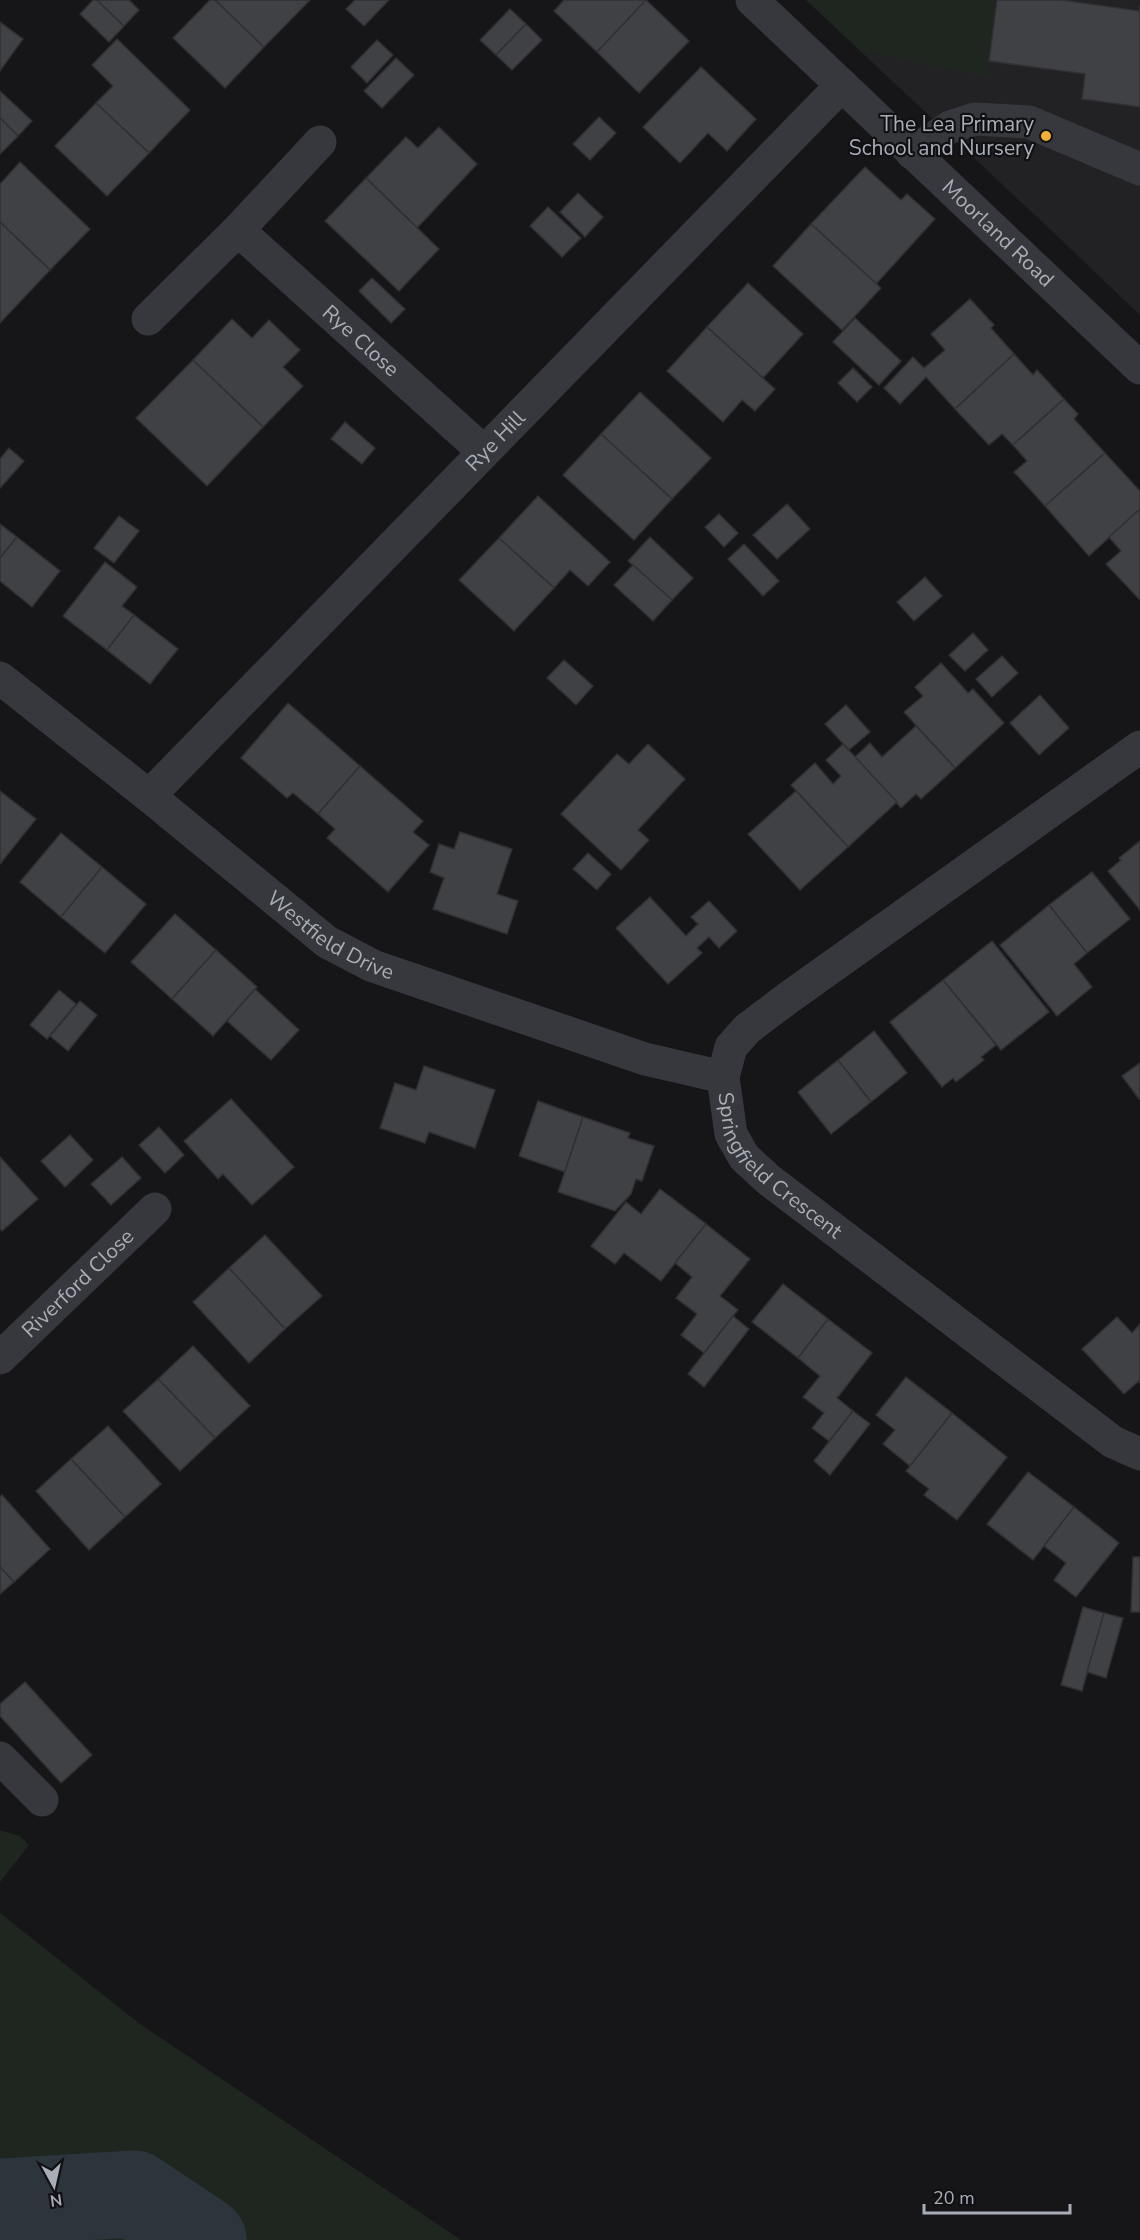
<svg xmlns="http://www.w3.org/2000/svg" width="1140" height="2240" viewBox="0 0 1140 2240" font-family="'Nunito Sans',sans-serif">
  <rect width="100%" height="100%" fill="#161618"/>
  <!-- built -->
  <path fill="#222225" d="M806,0H1140V315L1037,217Z"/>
  <!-- green -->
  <g fill="#1e261f">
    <path d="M806,0H997L988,77L876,54L866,56Z"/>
    <path d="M0,1830L20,1836L29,1845L0,1882Z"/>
    <path d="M0,1913L140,2024L461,2240H0Z"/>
  </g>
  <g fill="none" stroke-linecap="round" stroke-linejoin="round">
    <!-- river -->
    <path stroke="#2c353c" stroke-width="87" d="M0,2202L134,2194L203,2240"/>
  </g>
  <!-- building -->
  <g fill="#404145" stroke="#303034" stroke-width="1.5">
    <path d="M93,0H97L124,26L109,42L80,14Z"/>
    <path d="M97,0H129L139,10L124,26Z"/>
    <path d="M210,0H215L264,47L225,88L173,38Z"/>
    <path d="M215,0H310L264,47Z"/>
    <path d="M355,0H389L364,26L346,9Z"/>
    <path d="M564,0H646L597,52L554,11Z"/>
    <path d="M646,0L689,41L639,93L597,52Z"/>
    <path d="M997,0H1062L1139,11L1140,6V107L1082,99L1085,74L989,61Z"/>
    <path d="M510,9L526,24L496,55L480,40Z"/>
    <path d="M0,22L23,39L0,71Z"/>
    <path d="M526,24L542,40L512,70L496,55Z"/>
    <path d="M117,39L190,110L149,153L96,103L113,86L92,65Z"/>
    <path d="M377,40L393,55L367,83L351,67Z"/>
    <path d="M396,58L414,75L382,108L364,91Z"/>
    <path d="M701,67L756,119L727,151L708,133L680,163L643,127Z"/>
    <path d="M0,91L32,121L18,136L0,118Z"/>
    <path d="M96,103L149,153L107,196L55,146Z"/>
    <path d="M599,117L616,133L590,160L573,144Z"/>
    <path d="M0,118L18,136L0,154Z"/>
    <path d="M439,127L477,164L417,228L366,178L406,137L418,148Z"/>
    <path d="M20,162L90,229L50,270L0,222V184Z"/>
    <path d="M865,167L901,200L907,194L935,219L876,284L811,224Z"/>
    <path d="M366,178L439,249L399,291L325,221Z"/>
    <path d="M578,193L603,217L585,237L560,212Z"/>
    <path d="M548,207L581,238L562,257L530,226Z"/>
    <path d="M0,222L50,270L0,323Z"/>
    <path d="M811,224L881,288L842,330L773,266Z"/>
    <path d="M372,278L405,309L391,323L359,291Z"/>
    <path d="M748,283L803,334L763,378L707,327Z"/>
    <path d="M970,299L994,325L991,328L1014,354L955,409L926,377L900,404L884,388L913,357L924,368L945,350L931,334Z"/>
    <path d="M855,318L901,361L879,385L833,342Z"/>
    <path d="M232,319L252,338L269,320L300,350L283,367L303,386L263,427L193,360Z"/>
    <path d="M707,327L775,389L755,411L742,400L723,422L667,371Z"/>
    <path d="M1014,354L1033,375L1037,370L1064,399L1013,445L1002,434L989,445L955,409Z"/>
    <path d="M193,360L263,427L207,486L136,418Z"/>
    <path d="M853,368L872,387L857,402L838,383Z"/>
    <path d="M640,392L711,458L672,499L601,434Z"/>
    <path d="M1064,399L1078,414L1074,419L1105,453L1045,506L1014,472L1027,461L1013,445Z"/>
    <path d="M345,422L375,448L362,464L331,439Z"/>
    <path d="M601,434L672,499L634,540L563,475Z"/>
    <path d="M9,448L24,461L0,488V459Z"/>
    <path d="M1105,453L1140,491V509L1089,556L1045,506Z"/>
    <path d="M538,496L610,562L588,586L570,570L554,588L499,538Z"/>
    <path d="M787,504L810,529L777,559L753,535Z"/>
    <path d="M1140,509V598L1139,599L1106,564L1121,551L1109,537Z"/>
    <path d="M719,514L738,533L724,547L705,527Z"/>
    <path d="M119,516L139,531L114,563L94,548Z"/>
    <path d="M0,524L17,537L0,558Z"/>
    <path d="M17,537L60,571L32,607L0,581V558Z"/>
    <path d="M650,537L693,578L672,600L628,561Z"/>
    <path d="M499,538L554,588L514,631L459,580Z"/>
    <path d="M744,544L779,581L763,596L728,559Z"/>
    <path d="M105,562L137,587L122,606L134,615L107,650L63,616Z"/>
    <path d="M633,565L672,600L653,621L614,585Z"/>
    <path d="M925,577L942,596L914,621L897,602Z"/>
    <path d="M134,615L178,649L150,684L107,650Z"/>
    <path d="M973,633L988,650L965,671L949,655Z"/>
    <path d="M1002,656L1018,673L992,697L976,679Z"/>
    <path d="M564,660L593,686L576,705L547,678Z"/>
    <path d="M941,663L968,693L973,689L1004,723L955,768L904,712L923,696L915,687Z"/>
    <path d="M1040,695L1069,728L1039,755L1010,723Z"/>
    <path d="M288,703L360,766L318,814L293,793L287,798L241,758Z"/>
    <path d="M846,705L870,732L849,750L825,724Z"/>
    <path d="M916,726L955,768L921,799L916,794L901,808L855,757L870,743L882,757Z"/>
    <path d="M648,744L685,779L638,830L649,840L621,870L561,814L617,754L629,764Z"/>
    <path d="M843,744L897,802L848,847L791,785L815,763L833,784L841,776L826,760Z"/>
    <path d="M360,766L423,821L413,832L429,845L388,892L327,838L335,829L318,814Z"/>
    <path d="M0,791L36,819L0,864Z"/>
    <path d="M796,791L848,847L800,890L748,834Z"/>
    <path d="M460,832L512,849L497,894L518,901L507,934L433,909L444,878L430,872L439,844L454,849Z"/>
    <path d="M61,833L102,867L61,917L20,882Z"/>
    <path d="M1140,841V910L1108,871L1121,860L1119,858Z"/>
    <path d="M588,853L611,874L597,890L573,869Z"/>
    <path d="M102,867L146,904L105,953L61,917Z"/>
    <path d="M1092,872L1130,919L1087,953L1049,905Z"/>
    <path d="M650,897L686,936L698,924L691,917L709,901L737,931L719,948L709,937L697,948L702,953L668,984L616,928Z"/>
    <path d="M1049,905L1087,953L1074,964L1092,987L1057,1016L1000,945Z"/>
    <path d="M175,914L216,950L172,999L131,962Z"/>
    <path d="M992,941L1049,1012L1001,1050L943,980Z"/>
    <path d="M216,950L257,987L213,1036L172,999Z"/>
    <path d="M943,980L996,1045L981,1057L984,1060L956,1082L953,1078L942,1087L890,1022Z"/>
    <path d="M255,989L299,1030L271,1060L227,1021Z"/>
    <path d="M59,990L76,1004L47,1039L30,1025Z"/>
    <path d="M80,1001L97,1015L68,1051L50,1036Z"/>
    <path d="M874,1031L907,1073L871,1102L838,1060Z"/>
    <path d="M838,1060L871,1102L831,1134L798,1092Z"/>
    <path d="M1140,1063V1098L1139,1099L1122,1076Z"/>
    <path d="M424,1066L495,1090L475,1148L429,1132L425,1143L380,1128L395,1083L416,1090Z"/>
    <path d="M231,1099L294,1167L252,1205L223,1174L218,1179L184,1141Z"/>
    <path d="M538,1101L583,1117L565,1172L519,1156Z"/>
    <path d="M583,1117L630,1133L628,1138L654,1146L642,1181L636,1179L631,1194L615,1211L558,1192Z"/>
    <path d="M159,1127L184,1155L165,1173L139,1145Z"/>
    <path d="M70,1135L93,1160L65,1187L41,1161Z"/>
    <path d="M0,1157L38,1199L2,1231L0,1229Z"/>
    <path d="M122,1157L141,1178L111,1205L91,1184Z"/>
    <path d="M660,1189L706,1224L661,1281L624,1253L615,1264L591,1246L626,1202L641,1214Z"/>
    <path d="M706,1224L750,1259L720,1296L738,1310L704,1353L681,1335L697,1314L676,1298L692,1277L675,1263Z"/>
    <path d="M265,1235L322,1296L285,1329L229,1268Z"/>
    <path d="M229,1268L285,1329L249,1363L193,1302Z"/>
    <path d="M783,1284L828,1319L798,1358L752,1322Z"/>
    <path d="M733,1316L749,1329L704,1387L688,1374Z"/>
    <path d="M1117,1317L1132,1333L1140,1324V1383L1139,1381L1124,1394L1082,1349Z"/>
    <path d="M828,1319L872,1353L837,1398L853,1411L829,1441L812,1428L824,1413L803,1397L820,1376L798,1358Z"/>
    <path d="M193,1346L250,1406L215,1438L158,1379Z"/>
    <path d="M906,1377L952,1413L910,1466L883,1444L895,1430L876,1415Z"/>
    <path d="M158,1379L215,1438L180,1471L123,1411Z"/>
    <path d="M853,1411L870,1424L830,1475L814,1461Z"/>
    <path d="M952,1413L1007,1457L957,1520L924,1495L929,1489L906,1471Z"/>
    <path d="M108,1426L161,1484L125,1517L71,1459Z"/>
    <path d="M71,1459L125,1517L89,1550L36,1491Z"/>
    <path d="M1028,1472L1074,1507L1033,1560L987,1524Z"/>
    <path d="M2,1495L50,1549L14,1582L0,1567V1497Z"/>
    <path d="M1074,1507L1119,1543L1076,1597L1054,1580L1066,1563L1044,1546Z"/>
    <path d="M1133,1557H1140V1612H1131Z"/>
    <path d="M0,1567L14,1582L0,1594Z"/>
    <path d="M1083,1607L1104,1613L1082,1691L1061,1685Z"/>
    <path d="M1104,1613L1123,1618L1106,1678L1087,1672Z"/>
    <path d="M25,1682L92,1755L61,1783L0,1716V1704Z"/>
  </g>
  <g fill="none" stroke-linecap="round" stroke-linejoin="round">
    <!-- minor -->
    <g stroke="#37383d" stroke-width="33">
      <path id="s1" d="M752,0L1140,368"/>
      <path d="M912,153L950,127L975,119L1029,122L1140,169"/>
      <path d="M238,230L320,142"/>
      <path id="s2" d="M148,319L238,230L483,451"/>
      <path id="s3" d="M0,678L149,796L327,942L373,966L645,1059L723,1077"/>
      <path id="s4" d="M1140,747L788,998L747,1029L731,1047L723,1077L731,1134L744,1157L769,1180L1113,1442L1140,1454"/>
      <path id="s5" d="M149,796L842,85"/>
      <path id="s6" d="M0,1358L155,1209"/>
      <path d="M0,1758L42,1800"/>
    </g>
  </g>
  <!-- markers -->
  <circle fill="#f2b134" stroke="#111113" stroke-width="2" cx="1046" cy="136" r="6"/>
  <g text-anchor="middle" stroke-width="4.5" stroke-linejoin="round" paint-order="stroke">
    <!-- poi labels -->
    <g font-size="21" fill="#a8adb8" stroke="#111113" text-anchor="end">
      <text x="1034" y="131">The Lea Primary<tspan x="1034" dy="24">School and Nursery</tspan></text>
    </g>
    <!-- street labels -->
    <g font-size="21" fill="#a8adb8" stroke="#111113">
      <text dy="7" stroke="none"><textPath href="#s1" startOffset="339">Moorland Road</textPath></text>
      <text dy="7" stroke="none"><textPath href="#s2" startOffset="292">Rye Close</textPath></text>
      <text dy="7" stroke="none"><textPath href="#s5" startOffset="496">Rye Hill</textPath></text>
      <text dy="7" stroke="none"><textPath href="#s3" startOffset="420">Westfield Drive</textPath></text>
      <text dy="7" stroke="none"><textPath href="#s4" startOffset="650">Springfield Crescent</textPath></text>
      <text dy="7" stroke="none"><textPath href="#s6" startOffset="108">Riverford Close</textPath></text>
    </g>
  </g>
  <!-- north arrow -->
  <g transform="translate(54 2186) rotate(172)" stroke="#111113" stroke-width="4.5" paint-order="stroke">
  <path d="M0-4.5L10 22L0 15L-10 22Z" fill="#a8adb8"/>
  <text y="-9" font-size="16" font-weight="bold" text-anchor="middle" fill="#a8adb8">N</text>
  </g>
  <!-- scale -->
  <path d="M924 2204v9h146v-9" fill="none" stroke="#a8adb8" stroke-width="3"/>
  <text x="933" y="2204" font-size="18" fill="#a8adb8" stroke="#111113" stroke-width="4.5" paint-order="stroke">20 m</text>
</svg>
